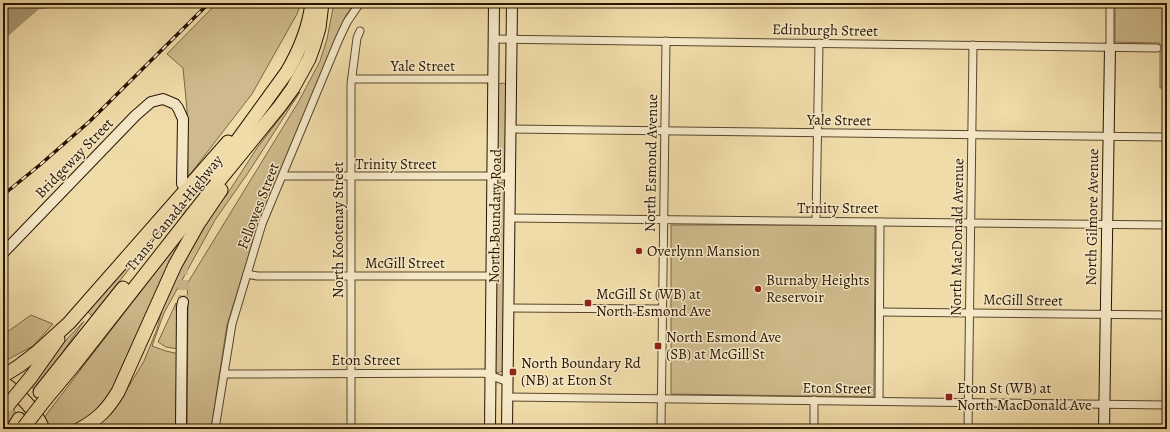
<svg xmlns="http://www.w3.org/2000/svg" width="1170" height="432" viewBox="0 0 1170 432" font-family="Alegreya,serif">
  <rect width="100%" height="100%" fill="#f0dca9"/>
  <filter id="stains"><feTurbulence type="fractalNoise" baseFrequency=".005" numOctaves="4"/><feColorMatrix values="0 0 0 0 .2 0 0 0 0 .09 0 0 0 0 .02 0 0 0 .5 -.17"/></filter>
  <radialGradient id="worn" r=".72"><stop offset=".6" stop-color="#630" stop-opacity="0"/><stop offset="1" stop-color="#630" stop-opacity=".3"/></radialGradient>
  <!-- green -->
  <g fill="#ceba8c" stroke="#7a6746">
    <path d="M217,3H301L297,14L252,94L188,177L187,110L183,68L167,54Z"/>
    <path d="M334,3H355L346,15L332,47L272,191L254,238L227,325L211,429H187L188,307L187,284L299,101L320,61L327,39Z"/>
    <path d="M1109,3H1167V87L1160,88V43L1115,42V5Z"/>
    <path d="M504,83L506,85V168C504,172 501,174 497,172L498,84Z"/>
    <path d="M300,92L248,173L215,220L164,313L152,346L166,351L179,354L176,429H93L101,423L115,409L144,361L157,329L164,301L188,252L215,207L226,196L257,148Z"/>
    <path d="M502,182L506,185L504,370L498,373L495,372L496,184Z"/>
    <path d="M194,222L109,397C99,408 82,427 66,429C60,430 53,429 47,429L42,421L49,411Z"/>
    <path d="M671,225H875L874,397L671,394Z"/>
    <path d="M147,243L148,245L92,316L88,312Z"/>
    <path d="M176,303L178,349L166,347L158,342Z"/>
    <path d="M31,315L53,324L33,346L3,362V335Z"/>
    <path d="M84,321L61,355L34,389L29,385L67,339Z"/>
    <path d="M12,407L16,413L3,429V418Z"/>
  </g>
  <!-- water -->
  <path fill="#ab9870" stroke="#766343" d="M3,3H56L48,10L40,11L3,44Z"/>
  <!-- pier -->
  <path fill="#f0dca9" d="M39,3H58L48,12H40L12,39L3,45V41L8,36L39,9H47Z"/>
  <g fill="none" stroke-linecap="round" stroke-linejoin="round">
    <!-- secondary-tunnel -->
    <path stroke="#c8b487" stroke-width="10" stroke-dasharray="10 5" stroke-linecap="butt" d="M182,190L183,302"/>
    <defs>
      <g id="street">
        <path d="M494,39L1157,48"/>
        <path d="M1110,47V5"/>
        <path d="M352,79H493"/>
        <path d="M511,129L1167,137"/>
        <path d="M283,176H510"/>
        <path d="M510,218L1167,225"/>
        <path d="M816,221L819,43"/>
        <path d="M247,274L257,276H491"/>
        <path d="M508,308L663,309"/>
        <path d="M880,312L1167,315"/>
        <path d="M224,374L484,373L508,382"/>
        <path d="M508,397L1167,405"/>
        <path d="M814,400V429"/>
        <path d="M879,401L880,222"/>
        <path d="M215,429L232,324L262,224L339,39L347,22L360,3"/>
        <path d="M351,429V84L357,38L360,31"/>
        <path d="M661,429L666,41"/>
        <path d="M968,429L973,45"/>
      </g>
      <g id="secondary">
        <path d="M3,253L135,116L151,102L163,99L175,104L178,108L183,119L182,184"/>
        <path d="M181,429L182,307L183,302"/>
        <path d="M490,429L494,3"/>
        <path d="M507,429L512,3"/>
        <path d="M1104,429L1110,47"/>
      </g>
      <g id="highway">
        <path d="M213,174L287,72C300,50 309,28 312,3"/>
        <path d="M3,376L19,366L36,353L69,323L228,142"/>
        <path d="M31,377L58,339"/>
        <path d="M3,383C20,394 35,410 43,429"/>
        <path d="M40,392L123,288"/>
        <path d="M44,401L74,365L209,193L280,106L293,88L309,59L314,45L319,28L322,3"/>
        <path d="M13,429L19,419"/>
        <path d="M80,429C98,419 107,410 118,392L175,265L198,224L221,190"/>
      </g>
    </defs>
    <!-- street casing -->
    <use href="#street" stroke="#58462a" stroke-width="9"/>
    <!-- secondary casing -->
    <use href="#secondary" stroke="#261400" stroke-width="12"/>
    <!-- highway casing -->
    <use href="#highway" stroke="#261400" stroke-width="15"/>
    <!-- street -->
    <use href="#street" stroke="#f5e8c7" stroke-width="7"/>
    <!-- secondary -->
    <use href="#secondary" stroke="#f5e8c7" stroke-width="10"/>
    <!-- highway -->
    <use href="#highway" stroke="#f0dca9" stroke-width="13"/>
    <defs>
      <path id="rail" d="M3,195L41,164L90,121L209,3"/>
    </defs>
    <!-- rail casing -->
    <use href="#rail" stroke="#261400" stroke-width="3.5"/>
    <!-- rail -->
    <use href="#rail" stroke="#f5e8c7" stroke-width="2" stroke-dasharray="6" stroke-linecap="butt"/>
    <defs>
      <g id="highway-bridge">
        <path d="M8,405L31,377"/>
        <path d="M24,427L44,401"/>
      </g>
    </defs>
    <!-- highway-bridge casing -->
    <use href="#highway-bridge" stroke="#261400" stroke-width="15" stroke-linecap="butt"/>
    <!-- highway-bridge -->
    <use href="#highway-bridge" stroke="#f0dca9" stroke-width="13"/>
  </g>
  <!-- markers -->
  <g fill="#8f2418" stroke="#f5e8c7" stroke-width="1.5">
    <circle cx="639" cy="251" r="4"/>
    <circle cx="758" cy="289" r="4"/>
    <rect x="584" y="299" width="8" height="8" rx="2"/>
    <rect x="654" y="342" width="8" height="8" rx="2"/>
    <rect x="509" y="368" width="8" height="8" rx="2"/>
    <rect x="945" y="393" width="8" height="8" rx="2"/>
  </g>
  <g text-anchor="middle" stroke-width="3" stroke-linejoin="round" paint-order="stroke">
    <!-- street labels -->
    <g font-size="15" fill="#261400" stroke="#f5e8c7">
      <text transform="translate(825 30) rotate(1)" y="5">Edinburgh Street</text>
      <text x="423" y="71">Yale Street</text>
      <text transform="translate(839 120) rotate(1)" y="5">Yale Street</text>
      <text transform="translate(74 158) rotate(-46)" y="5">Bridgeway Street</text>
      <text transform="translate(651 163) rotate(-89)" y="5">North Esmond Avenue</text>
      <text x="396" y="169">Trinity Street</text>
      <text transform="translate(258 206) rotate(-69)" y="5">Fellowes Street</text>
      <text x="838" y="213">Trinity Street</text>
      <text transform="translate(174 213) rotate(-51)" y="5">Trans-Canada Highway</text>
      <text transform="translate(495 216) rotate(-89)" y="5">North Boundary Road</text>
      <text transform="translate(1092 217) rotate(-89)" y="5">North Gilmore Avenue</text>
      <text transform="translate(338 230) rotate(-90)" y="5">North Kootenay Street</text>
      <text transform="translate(957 237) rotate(-89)" y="5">North MacDonald Avenue</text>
      <text x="405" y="268">McGill Street</text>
      <text transform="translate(1023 300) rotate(1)" y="5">McGill Street</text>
      <text x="366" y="365">Eton Street</text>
      <text transform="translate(837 388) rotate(1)" y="5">Eton Street</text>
    </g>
    <!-- poi labels -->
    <g font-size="15" fill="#261400" stroke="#f5e8c7" text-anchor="start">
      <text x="647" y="256">Overlynn Mansion</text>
      <text x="766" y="285">Burnaby Heights<tspan x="766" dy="17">Reservoir</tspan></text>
      <text x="596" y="299">McGill St (WB) at<tspan x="596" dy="17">North Esmond Ave</tspan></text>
      <text x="666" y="342">North Esmond Ave<tspan x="666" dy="17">(SB) at McGill St</tspan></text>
      <text x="521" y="368">North Boundary Rd<tspan x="521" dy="17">(NB) at Eton St</tspan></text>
      <text x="957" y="393">Eton St (WB) at<tspan x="957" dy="17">North MacDonald Ave</tspan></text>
    </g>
  </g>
  <!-- margin -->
  <rect width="1170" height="432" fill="none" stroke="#f0dca9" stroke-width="16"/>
  <rect x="4" y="4" width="1162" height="424" fill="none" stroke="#261400" stroke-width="2"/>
  <rect x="8" y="8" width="1154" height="416" fill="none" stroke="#261400"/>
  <rect width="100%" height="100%" filter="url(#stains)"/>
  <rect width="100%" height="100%" fill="url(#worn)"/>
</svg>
